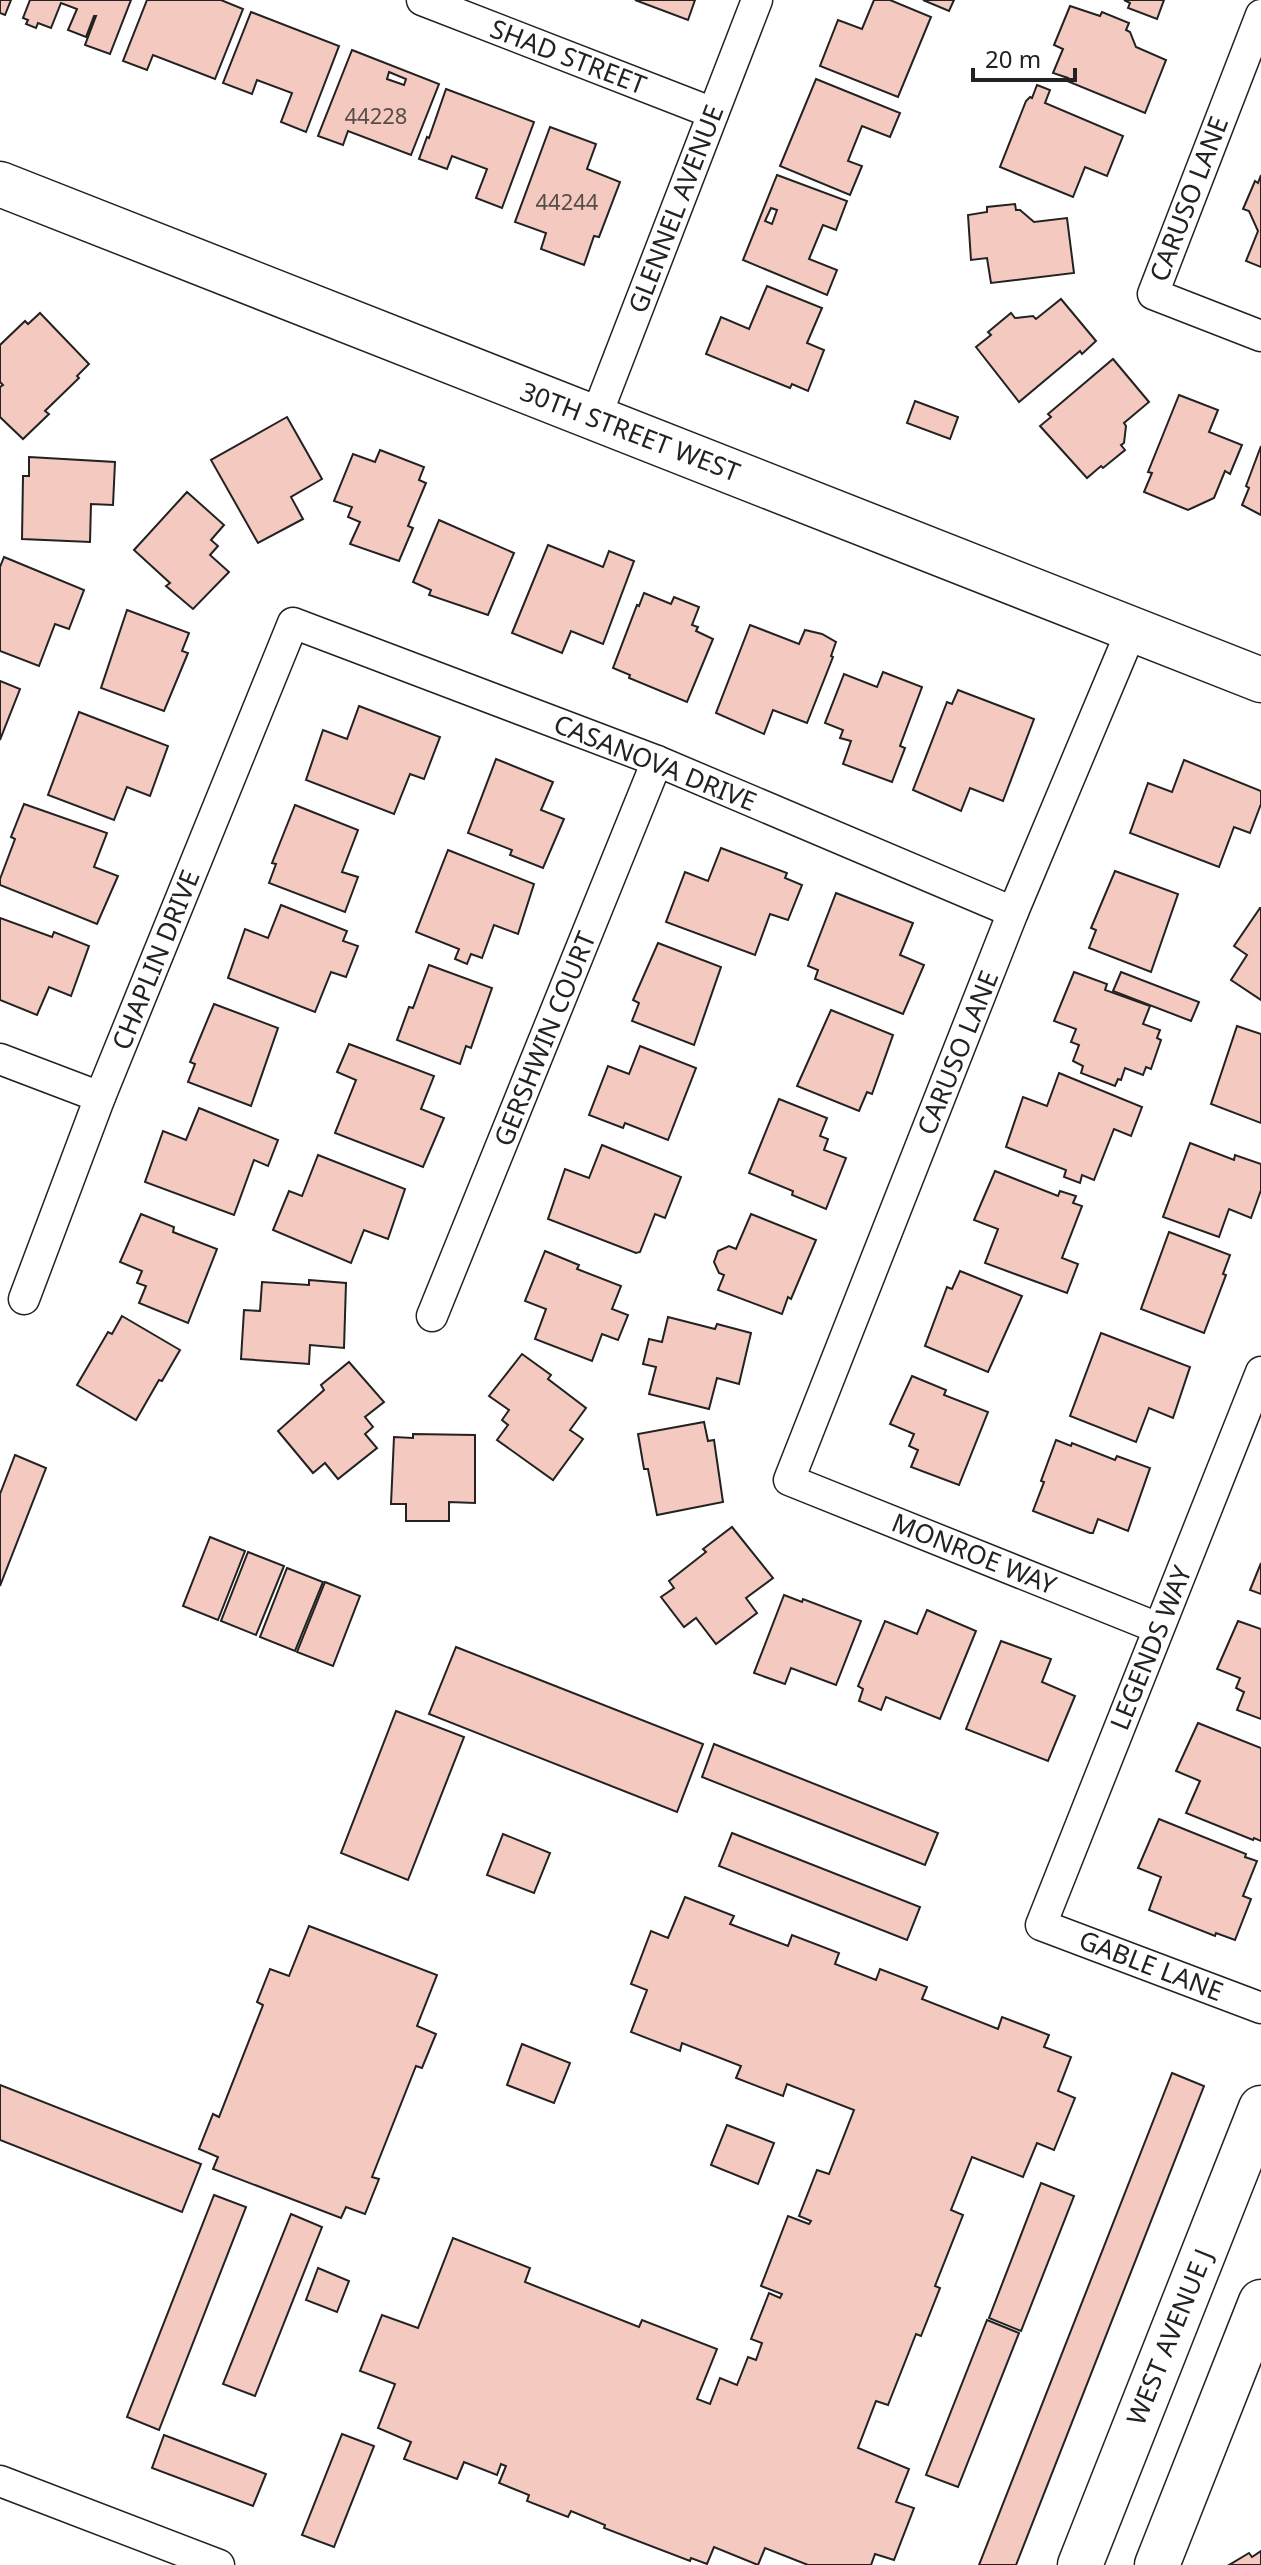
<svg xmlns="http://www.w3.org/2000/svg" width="1261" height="2565" viewBox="0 0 1261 2565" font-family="'Noto Sans',sans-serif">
  <rect width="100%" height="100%" fill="#fff"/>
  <!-- building -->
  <g fill="#f3c9c0" stroke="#222" stroke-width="2" fill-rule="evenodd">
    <path d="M0,0H11L5,15L0,13Z"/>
    <path d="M30,0H131L110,54L85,45L96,16H94L86,37L68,30L77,9L61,3L51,28L38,23L36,28L26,24L28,20L23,18Z"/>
    <path d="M147,0H221L243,9L215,79L153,55L147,70L123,61Z"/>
    <path d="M635,0H695L688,20Z"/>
    <path d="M874,0H890L931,17L898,97L820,66L838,20L862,29Z"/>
    <path d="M923,0H954L949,11Z"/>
    <path d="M1124,0H1164L1157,19L1128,8L1130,3Z"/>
    <path d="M1070,6L1100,16L1102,12L1129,23L1126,30L1130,32L1136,47L1166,60L1145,113L1067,81L1068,78L1053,73L1063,49L1054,45Z"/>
    <path d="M251,12L339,46L306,132L281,122L292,93L257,80L252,94L223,83Z"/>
    <path d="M352,50L439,84L411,155L348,131L343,145L318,136ZM389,72L406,79L404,85L387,79Z"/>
    <path d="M816,79L900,113L890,137L862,126L848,161L862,166L850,195L780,166Z"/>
    <path d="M1037,85L1050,90L1045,103L1123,136L1107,176L1085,167L1073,197L1000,167L1026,101L1030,97L1032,98Z"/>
    <path d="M446,89L534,122L502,208L476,198L487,169L452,156L447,169L419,159L427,137L429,138Z"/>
    <path d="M550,127L596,144L587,169L620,182L599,237L594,236L584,265L541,249L546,233L515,222Z"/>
    <path d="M777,175L847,201L836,230L823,225L809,259L837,270L827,295L743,260ZM771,208L777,210L772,224L765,221Z"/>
    <path d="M1261,175V267L1246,261L1258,231L1249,211L1243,209L1255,181L1258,183Z"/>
    <path d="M1015,204L1016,210H1020L1034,222L1067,218L1074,273L991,283L987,258L971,260L968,215L987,212V207Z"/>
    <path d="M767,286L822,308L807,343L824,350L808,391L792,384L790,388L706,354L721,317L749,329Z"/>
    <path d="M1061,299L1096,341L1082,354L1080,351L1019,402L976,347L991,335L988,332L1011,313L1015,318L1033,316L1036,319Z"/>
    <path d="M40,313L89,364L77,376L79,378L45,411L49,414L23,439L0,417V387L3,385L0,382V345L25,321L28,324Z"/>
    <path d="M1113,359L1149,402L1124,423L1126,426L1124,443L1121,445L1125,450L1103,468L1101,466L1087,478L1040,426L1051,417L1048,414Z"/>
    <path d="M1179,395L1218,410L1209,432L1242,445L1230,474L1225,471L1214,498L1188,510L1144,492L1152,473L1148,472Z"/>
    <path d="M915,401L958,417L950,439L907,423Z"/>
    <path d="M287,417L322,479L291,497L303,519L258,543L211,460Z"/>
    <path d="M1261,446V515L1242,505L1249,488L1246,486Z"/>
    <path d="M380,450L424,467L419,480L426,483L408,526L413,528L399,561L350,544L360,522L348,517L352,507L334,501L353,454L375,462Z"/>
    <path d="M29,457L115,462L113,505L91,504L90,542L22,539L23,476H29Z"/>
    <path d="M187,492L224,525L211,540L218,546L210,555L229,572L193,609L166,586L170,583L134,550Z"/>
    <path d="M439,520L514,553L488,615L429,595L431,590L413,582Z"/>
    <path d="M548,545L603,567L609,551L634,561L603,644L571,631L562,653L512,633Z"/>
    <path d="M4,557L84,590L69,629L55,624L39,666L0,651V567Z"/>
    <path d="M644,593L671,604L674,597L699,607L692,625L698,627L696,631L713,639L687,702L629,678L630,675L613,668L637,605L639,606Z"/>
    <path d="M127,610L189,633L182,651L188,653L164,711L101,688Z"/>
    <path d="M750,625L799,644L805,630L822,634L836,642L831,656L833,657L807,723L773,710L764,734L716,713Z"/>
    <path d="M883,672L922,687L900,746L905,748L892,782L843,764L851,741L840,738L843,730L825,723L844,674L877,687Z"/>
    <path d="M0,681L20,689L0,740Z"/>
    <path d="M958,690L1034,719L1003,801L970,788L961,811L913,790L947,702L952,704Z"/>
    <path d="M359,706L440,737L424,779L410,774L394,814L306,780L323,730L347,739Z"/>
    <path d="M79,712L168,746L150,796L127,787L114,820L48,795Z"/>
    <path d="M496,759L553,782L541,810L564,819L543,868L510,855L512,850L468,833Z"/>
    <path d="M1184,760L1261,791V804L1250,833L1234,827L1219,867L1130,833L1148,783L1172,792Z"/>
    <path d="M24,804L107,833L94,867L118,876L97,924L0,885V879L15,839L11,837Z"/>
    <path d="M295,805L358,830L342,872L358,877L345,912L269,883L276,864L272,863Z"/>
    <path d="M721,848L787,873L785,878L802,885L788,920L770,914L755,955L666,922L685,872L708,881Z"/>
    <path d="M448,850L534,884L518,934L494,925L482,958L471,954L467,964L455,959L459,949L416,932Z"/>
    <path d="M1115,871L1178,894L1151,972L1089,948L1096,930L1091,928Z"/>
    <path d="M836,893L913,923L900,955L924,965L903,1014L815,979L818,970L808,966Z"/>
    <path d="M281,905L347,931L343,941L358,946L346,977L331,972L315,1012L228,978L245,929L268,938Z"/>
    <path d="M1260,908H1261V1000L1231,980L1247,955L1234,946Z"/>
    <path d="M0,918L52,937L54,932L89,946L71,996L49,987L37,1015L0,1000Z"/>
    <path d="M658,943L721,967L694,1045L632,1021L639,1003L633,1000Z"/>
    <path d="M429,965L492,988L471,1048L466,1046L460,1064L397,1040L409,1007L413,1008Z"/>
    <path d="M1074,972L1107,984L1105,990L1150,1006L1143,1024L1160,1030L1157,1038L1161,1040L1151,1069L1146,1067L1143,1075L1125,1068L1121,1080L1118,1079L1115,1086L1081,1073L1083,1066L1073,1061L1079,1045L1071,1042L1076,1029L1054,1021Z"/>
    <path d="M1121,972L1199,1002L1191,1021L1113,991Z"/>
    <path d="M214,1004L278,1028L251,1106L188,1082L195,1064L190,1062Z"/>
    <path d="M831,1010L893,1035L872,1094L867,1092L859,1111L797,1086Z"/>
    <path d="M1237,1026L1261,1034V1123L1211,1104Z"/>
    <path d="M349,1044L434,1076L421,1109L444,1118L423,1167L335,1133L356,1080L337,1072Z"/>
    <path d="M640,1046L696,1068L668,1140L625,1123L623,1128L589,1115L608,1066L629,1074Z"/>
    <path d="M1059,1073L1142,1107L1131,1136L1114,1129L1094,1180L1082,1175L1080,1183L1064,1177L1066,1170L1006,1147L1023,1097L1047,1106Z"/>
    <path d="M779,1099L827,1118L820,1136L828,1139L824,1150L846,1158L826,1209L792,1195L793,1191L749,1173Z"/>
    <path d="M199,1108L278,1140L268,1166L254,1160L234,1215L145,1182L163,1131L186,1140Z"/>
    <path d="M1190,1143L1234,1160L1235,1155L1261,1164V1190L1251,1218L1229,1209L1219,1237L1163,1217Z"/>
    <path d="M602,1145L681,1177L665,1218L655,1214L640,1252L636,1253L548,1219L565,1169L589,1178Z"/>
    <path d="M318,1155L405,1189L388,1239L364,1230L351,1263L273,1230L289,1191L302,1196Z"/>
    <path d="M995,1171L1058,1196L1060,1191L1076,1196L1073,1203L1082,1206L1062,1258L1078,1264L1067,1293L985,1263L998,1229L974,1220Z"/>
    <path d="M141,1214L174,1227L173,1232L217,1249L188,1323L139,1303L146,1286L137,1283L142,1271L120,1262Z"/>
    <path d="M751,1214L816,1240L791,1299L788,1297L782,1314L718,1290L724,1275L719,1273L714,1262L718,1251L729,1246L736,1249Z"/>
    <path d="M1169,1232L1230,1255L1223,1274L1226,1275L1204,1333L1141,1309Z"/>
    <path d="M545,1251L579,1265L577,1269L621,1286L612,1309L628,1315L618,1340L602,1334L592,1361L535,1339L546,1309L525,1301Z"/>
    <path d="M960,1271L1022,1296L988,1372L925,1346L947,1287L952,1289Z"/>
    <path d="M309,1280L346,1283L344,1348L310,1345L309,1364L241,1359L244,1310L260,1311L262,1282L309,1285Z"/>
    <path d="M122,1316L180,1350L162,1381L159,1380L136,1420L77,1385L108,1332L112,1334Z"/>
    <path d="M668,1317L715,1329L717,1324L751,1333L739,1384L717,1378L709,1409L649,1394L656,1367L643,1364L649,1339L662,1342Z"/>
    <path d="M1101,1333L1190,1367L1173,1418L1149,1408L1136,1442L1070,1416Z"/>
    <path d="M522,1354L551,1375L548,1379L586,1408L570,1430L583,1439L553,1480L497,1440L508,1425L502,1420L509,1410L489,1396Z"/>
    <path d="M349,1362L384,1402L365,1417L373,1427L365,1434L377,1448L338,1479L325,1463L313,1473L278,1431L324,1390L321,1385Z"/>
    <path d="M912,1376L946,1390L944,1395L988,1412L959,1485L911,1467L918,1450L909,1446L914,1434L890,1424Z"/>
    <path d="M704,1422L708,1441L714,1440L723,1502L657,1515L648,1469H644L638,1434Z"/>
    <path d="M413,1434L475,1435V1503L449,1502V1521H406V1504H391L394,1437L413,1438Z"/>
    <path d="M1056,1440L1071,1446L1072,1443L1115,1460L1117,1456L1150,1468L1128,1531L1098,1519L1093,1533H1090L1033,1511L1044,1482L1041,1481Z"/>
    <path d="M15,1455L46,1468L0,1586V1494Z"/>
    <path d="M732,1527L773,1578L746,1598L757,1613L716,1644L696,1618L684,1627L661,1597L674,1588L669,1581L706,1552L703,1549Z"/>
    <path d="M210,1537L245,1551L218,1620L183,1606Z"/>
    <path d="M248,1552L284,1566L256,1635L221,1621Z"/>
    <path d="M1261,1563V1594L1250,1590Z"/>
    <path d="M287,1568L323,1582L295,1651L260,1637Z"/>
    <path d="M325,1582L360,1596L333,1666L297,1652Z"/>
    <path d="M784,1595L802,1602L803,1599L861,1621L836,1685L791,1668L785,1684L754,1673Z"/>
    <path d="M927,1610L976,1631L940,1719L886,1697L881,1710L859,1701L863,1689L858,1686L885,1621L917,1634Z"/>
    <path d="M1238,1621L1261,1629V1719L1237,1710L1244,1692L1236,1688L1240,1678L1217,1669Z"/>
    <path d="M1001,1641L1051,1659L1042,1682L1075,1696L1048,1761L966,1729Z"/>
    <path d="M456,1647L703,1744L677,1812L429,1714Z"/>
    <path d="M396,1711L464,1737L408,1880L341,1853Z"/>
    <path d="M1198,1723L1261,1748V1841L1254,1838L1253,1840L1186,1813L1200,1781L1176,1771Z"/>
    <path d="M714,1744L938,1833L925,1865L702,1777Z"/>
    <path d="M1159,1819L1246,1854L1245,1857L1257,1861L1243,1896L1251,1899L1235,1940L1216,1933L1215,1936L1149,1910L1161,1877L1138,1868Z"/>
    <path d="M732,1833L920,1907L907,1940L719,1866Z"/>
    <path d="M503,1834L550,1853L534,1893L487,1875Z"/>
    <path d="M685,1897L734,1916L730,1924L788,1946L792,1935L839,1953L835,1964L876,1980L880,1969L927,1987L922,1999L998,2029L1002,2017L1049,2035L1044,2047L1071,2057L1058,2091L1075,2098L1054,2150L1037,2143L1023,2177L972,2157L951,2210L963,2215L935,2286L940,2288L921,2336L916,2334L888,2405L876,2401L858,2448L909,2469L896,2502L914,2508L894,2560L875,2554L871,2565H808L765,2548L758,2565L714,2547L707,2564L691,2558L690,2561L604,2528L605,2525L571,2511L568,2517L527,2501L529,2495L499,2483L506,2466L501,2464L497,2475L464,2462L457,2479L404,2459L411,2442L378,2428L395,2384L360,2371L382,2315L418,2328L453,2238L530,2268L525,2282L639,2327L642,2320L717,2349L697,2399L710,2404L720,2378L737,2385L748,2357L756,2360L762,2343L751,2339L769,2293L780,2298L782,2294L761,2286L788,2216L809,2224L811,2221L799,2216L817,2170L829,2174L854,2110L787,2084L783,2096L736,2078L741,2066L682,2043L680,2051L631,2032L647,1990L631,1984L651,1931L668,1938Z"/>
    <path d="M309,1926L437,1975L417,2026L436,2034L422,2068L416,2066L372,2177L379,2179L365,2214L346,2207L341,2218L213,2169L218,2157L199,2149L213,2114L219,2117L263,2005L257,2002L270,1969L289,1976Z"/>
    <path d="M522,2044L570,2063L554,2103L507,2085Z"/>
    <path d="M1172,2073L1204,2086L1016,2565H979Z"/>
    <path d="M0,2085L201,2164L182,2212L0,2140Z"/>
    <path d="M727,2125L774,2143L758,2184L711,2165Z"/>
    <path d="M1041,2183L1074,2196L1021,2331L989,2318Z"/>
    <path d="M214,2195L246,2207L159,2430L127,2417Z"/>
    <path d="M291,2214L322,2227L255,2396L223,2384Z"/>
    <path d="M318,2268L349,2281L337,2312L306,2300Z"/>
    <path d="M987,2320L1019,2333L958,2487L926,2475Z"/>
    <path d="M342,2434L374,2446L334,2547L302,2535Z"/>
    <path d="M164,2435L266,2474L253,2506L152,2468Z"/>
    <path d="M1261,2551V2565H1229L1249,2553L1252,2557Z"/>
  </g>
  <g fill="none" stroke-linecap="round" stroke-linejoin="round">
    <defs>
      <g id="street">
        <path d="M422,0L713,113"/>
        <path d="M1261,15L1153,294L1261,336"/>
        <path d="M595,419L757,0"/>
        <path d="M1132,629L1013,912L789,1480L1158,1628"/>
        <path d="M0,1059L100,1097"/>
        <path d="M24,1299L100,1097L293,623L657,761L1013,912"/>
        <path d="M432,1316L657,761"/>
        <path d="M1261,1372L1041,1925L1261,2008"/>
        <path d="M0,2481L219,2565"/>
      </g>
      <g id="primary">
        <path d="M0,184L1261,680"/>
        <path d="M1080,2565L1261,2108"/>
        <path d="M1157,2565L1261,2302"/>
      </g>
    </defs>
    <!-- street casing -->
    <use href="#street" stroke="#222" stroke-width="33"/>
    <!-- primary casing -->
    <use href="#primary" stroke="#222" stroke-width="47"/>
    <!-- street -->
    <use href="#street" stroke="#fff" stroke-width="30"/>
    <!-- primary -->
    <use href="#primary" stroke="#fff" stroke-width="44"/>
  </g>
  <g text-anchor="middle" stroke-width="6" stroke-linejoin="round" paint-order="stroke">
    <!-- number labels -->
    <g font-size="22" fill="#564c4a">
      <text x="376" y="124">44228</text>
      <text x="567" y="210">44244</text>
    </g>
    <!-- street labels -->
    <g font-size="26" fill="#222" stroke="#fff">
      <text transform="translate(568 57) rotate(21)" y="9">SHAD STREET</text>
      <text transform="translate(1189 199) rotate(-69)" y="9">CARUSO LANE</text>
      <text transform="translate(676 209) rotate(-69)" y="9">GLENNEL AVENUE</text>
      <text transform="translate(630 432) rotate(21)" y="9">30TH STREET WEST</text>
      <text transform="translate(655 763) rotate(22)" y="9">CASANOVA DRIVE</text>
      <text transform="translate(156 960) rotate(-68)" y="9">CHAPLIN DRIVE</text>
      <text transform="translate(545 1039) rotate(-68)" y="9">GERSHWIN COURT</text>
      <text transform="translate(958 1053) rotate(-68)" y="9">CARUSO LANE</text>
      <text transform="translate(974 1554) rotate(22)" y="9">MONROE WAY</text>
      <text transform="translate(1151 1648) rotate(-68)" y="9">LEGENDS WAY</text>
      <text transform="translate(1151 1966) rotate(21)" y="9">GABLE LANE</text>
      <text transform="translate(1170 2337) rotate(-68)" y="9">WEST AVENUE J</text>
    </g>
  </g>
  <!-- scale -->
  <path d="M973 68v12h102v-12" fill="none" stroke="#222222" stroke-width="4"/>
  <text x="985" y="68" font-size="24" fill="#222222" stroke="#ffffff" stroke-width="6" paint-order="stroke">20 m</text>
</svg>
